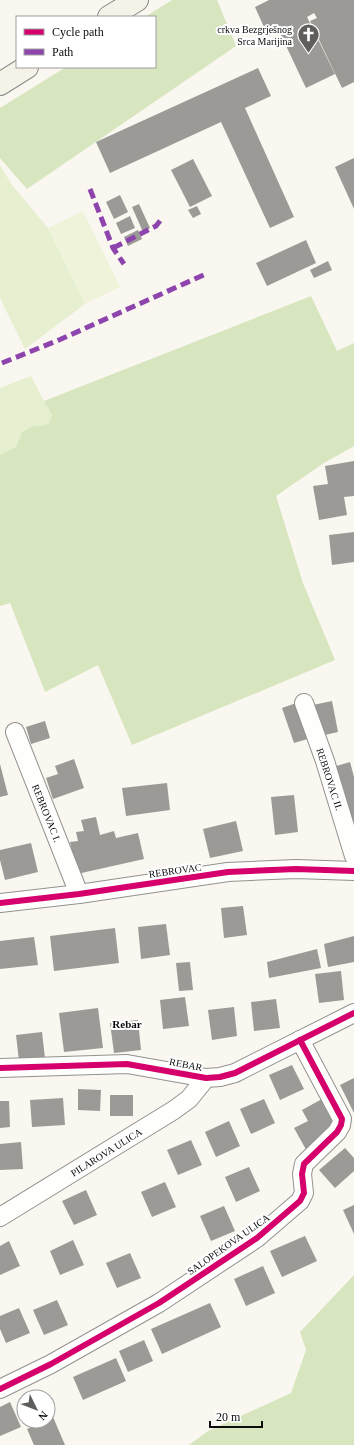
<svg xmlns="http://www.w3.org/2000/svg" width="354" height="1445" viewBox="0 0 354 1445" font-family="'Times New Roman',serif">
  <rect width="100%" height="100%" fill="#faf7f0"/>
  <!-- green -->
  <g fill="#e6efd0">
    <path d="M0,165L12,185L48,228L85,304L25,349L0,298Z"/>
    <path d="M31,376L44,401L52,415L49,423L42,426H32L22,432L16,447L0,455V388Z"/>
  </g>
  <!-- forest -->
  <g fill="#d7e6be">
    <path d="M172,0H217L236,46L27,189L0,158V108L66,67H155V17H145Z"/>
    <path d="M311,296L337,351L354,343V446L324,463L276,496L303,583L335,660L132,745L98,665L45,692L10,603L0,606V455L16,447L22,432L32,426H42L49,423L52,415L44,401Z"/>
    <path d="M354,1275V1445H189L208,1431L291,1393L306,1350L300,1332Z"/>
  </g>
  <!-- pitch -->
  <path fill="#eff3da" d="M83,211L120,287L85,304L48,228Z"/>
  <!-- building -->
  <g fill="#9c9a96">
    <path d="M269,0H354V82L342,88L310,21L317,18L314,13L307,17L335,74L306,88L279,31L268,36L255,7Z"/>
    <path d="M258,68L271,96L245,108L294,217L270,228L221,122L110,173L96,142Z"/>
    <path d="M354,158V209L335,167Z"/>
    <path d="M193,159L212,196L190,207L171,170Z"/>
    <path d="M120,195L128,212L114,219L106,202Z"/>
    <path d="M139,204L150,228L143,232L132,207Z"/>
    <path d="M197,206L201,214L193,218L188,210Z"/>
    <path d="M130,216L135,228L121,234L116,223Z"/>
    <path d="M138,230L142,239L128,246L124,237Z"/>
    <path d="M306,240L316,263L267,286L256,263Z"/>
    <path d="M328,261L332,270L314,278L310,270Z"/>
    <path d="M354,461V496L344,497L347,515L319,520L313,486L328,484L325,466Z"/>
    <path d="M354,532V562L332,565L329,535Z"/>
    <path d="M332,701L338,732L320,736L313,705Z"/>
    <path d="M299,702L311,738L294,743L282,708Z"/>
    <path d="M45,721L50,738L31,744L26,727Z"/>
    <path d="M74,759L84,788L53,799L46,778L58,774L55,766Z"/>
    <path d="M350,762L354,777V825L349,826L333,767Z"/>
    <path d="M0,764L8,795L0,797Z"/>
    <path d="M167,783L170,810L126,816L122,788Z"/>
    <path d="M294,795L298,832L275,835L271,797Z"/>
    <path d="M96,817L100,835L114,831L116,838L138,833L144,859L77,874L70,842L78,841L76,832L84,831L81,820Z"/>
    <path d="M236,821L243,851L210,858L203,829Z"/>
    <path d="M31,843L38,872L5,880L0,860V850Z"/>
    <path d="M243,906L247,935L224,938L221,908Z"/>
    <path d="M166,924L170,955L141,959L138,927Z"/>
    <path d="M115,928L119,963L54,971L50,936Z"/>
    <path d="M354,936V962L328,967L324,944Z"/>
    <path d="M34,937L38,965L0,969V941Z"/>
    <path d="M317,949L321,968L269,978L267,962Z"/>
    <path d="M190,962L193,990L179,991L176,963Z"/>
    <path d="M341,971L344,1000L319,1003L315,974Z"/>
    <path d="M185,997L189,1026L163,1029L160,1000Z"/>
    <path d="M276,999L280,1028L254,1031L251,1002Z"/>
    <path d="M234,1007L237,1036L212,1040L208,1010Z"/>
    <path d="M98,1008L103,1048L64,1052L59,1013Z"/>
    <path d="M138,1020L141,1050L114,1053L110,1023Z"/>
    <path d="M42,1032L45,1058L19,1061L16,1035Z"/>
    <path d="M292,1065L304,1089L280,1100L269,1075Z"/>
    <path d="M354,1078V1113L340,1085Z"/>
    <path d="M78,1089L101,1090L100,1111L78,1110Z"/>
    <rect x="110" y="1095" width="23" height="21"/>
    <path d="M63,1098L65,1125L32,1127L30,1100Z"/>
    <path d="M264,1099L275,1123L251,1134L240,1109Z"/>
    <path d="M322,1099L335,1126L309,1155L294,1128L308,1121L302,1110Z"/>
    <path d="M0,1101H9L10,1127L0,1128Z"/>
    <path d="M229,1121L240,1146L216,1157L205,1132Z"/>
    <path d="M191,1140L202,1165L178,1175L167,1150Z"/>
    <path d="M21,1142L23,1169L0,1170V1144Z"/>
    <path d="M345,1148L354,1158V1171L335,1188L319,1170Z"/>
    <path d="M249,1167L260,1191L236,1202L225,1177Z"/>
    <path d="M165,1182L176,1207L152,1217L141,1192Z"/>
    <path d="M86,1190L97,1215L74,1225L62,1201Z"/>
    <path d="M354,1205V1234L343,1210Z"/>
    <path d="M224,1206L235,1231L211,1241L200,1216Z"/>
    <path d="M305,1236L317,1261L282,1277L270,1251Z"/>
    <path d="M73,1240L84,1265L60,1275L50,1251Z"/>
    <path d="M9,1241L20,1266L0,1275V1246Z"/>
    <path d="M130,1253L141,1278L117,1288L106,1263Z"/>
    <path d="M263,1266L275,1293L246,1306L234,1279Z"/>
    <path d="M57,1300L68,1325L44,1335L33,1310Z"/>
    <path d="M210,1303L221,1327L162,1354L151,1329Z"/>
    <path d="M19,1308L30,1333L6,1343L0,1329V1316Z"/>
    <path d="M144,1340L153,1361L128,1372L119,1351Z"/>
    <path d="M116,1358L126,1381L83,1400L73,1377Z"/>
    <path d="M10,1402L21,1427L0,1436V1407Z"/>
    <path d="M53,1417L65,1445H34L27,1429L45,1421H48V1420Z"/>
  </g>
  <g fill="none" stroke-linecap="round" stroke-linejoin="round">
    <defs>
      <g id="minor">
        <path d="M304,703L325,761L354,856"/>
        <path d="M15,732L79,894"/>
        <path d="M0,903L79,894L228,872L296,869L354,871"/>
        <path d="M0,1068L127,1064L206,1078L220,1077L235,1073L354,1013"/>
        <path d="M0,1217L174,1110L189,1099L206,1078"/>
        <path d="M0,1389L51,1364L159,1303L257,1238L300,1201L304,1193L302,1174L304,1164L337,1132L341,1125L342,1119L300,1040"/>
      </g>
      <g id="secondary">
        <path d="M109,17L137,0"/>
        <path d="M0,84L27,67"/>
      </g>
    </defs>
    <!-- minor casing -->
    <use href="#minor" stroke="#93928f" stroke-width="20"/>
    <!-- secondary casing -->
    <use href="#secondary" stroke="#8a8885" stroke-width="24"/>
    <!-- minor -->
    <use href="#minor" stroke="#fefefd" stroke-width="18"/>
    <!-- secondary -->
    <use href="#secondary" stroke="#f5f2e8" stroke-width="22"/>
    <!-- quiet -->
    <g stroke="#8e44ad" stroke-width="5" stroke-dasharray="10 5" stroke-linecap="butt">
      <path d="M90,189L113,248L124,264"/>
      <path d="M113,248L156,226L163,217"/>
      <path d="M2,363L59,340L208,273"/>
    </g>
    <defs>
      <g id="cycleway">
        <path d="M0,903L79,894L228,872L296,869L354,871"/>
        <path d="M0,1068L127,1064L206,1078L220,1077L235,1073L354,1013"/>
        <path d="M0,1389L51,1364L159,1303L257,1238L300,1201L304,1193L302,1174L304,1164L337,1132L341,1125L342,1119L300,1040"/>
      </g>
    </defs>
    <!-- cycleway casing -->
    <use href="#cycleway" stroke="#fff" stroke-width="8"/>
    <!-- cycleway -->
    <use href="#cycleway" stroke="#d6006c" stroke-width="6"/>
  </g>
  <!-- icons -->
  <defs>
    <symbol id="church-pin" viewBox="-11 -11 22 30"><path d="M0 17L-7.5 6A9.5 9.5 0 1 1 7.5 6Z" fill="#5f5e5c" stroke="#fff"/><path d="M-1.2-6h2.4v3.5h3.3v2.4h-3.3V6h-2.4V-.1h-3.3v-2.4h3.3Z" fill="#fff"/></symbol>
  </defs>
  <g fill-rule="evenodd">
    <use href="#church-pin" x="296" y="22" width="25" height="34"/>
  </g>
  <g text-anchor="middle" stroke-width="4" stroke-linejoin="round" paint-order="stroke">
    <!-- poi labels -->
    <g font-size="10" fill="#0c0c0c" stroke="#fff" text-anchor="end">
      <text x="292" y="33">crkva Bezgrješnog<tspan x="292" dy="12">Srca Marijina</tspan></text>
    </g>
    <!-- street labels -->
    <g font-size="10" fill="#0c0c0c" stroke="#fff">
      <text transform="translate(330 779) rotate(72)" y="4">REBROVAC II.</text>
      <text transform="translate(47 813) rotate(68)" y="4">REBROVAC I.</text>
      <text transform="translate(175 870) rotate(-8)" y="4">REBROVAC</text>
      <text transform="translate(186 1064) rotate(11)" y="4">REBAR</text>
      <text transform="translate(106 1152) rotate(-32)" y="4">PILAROVA ULICA</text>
      <text transform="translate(228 1244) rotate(-35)" y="4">SALOPEKOVA ULICA</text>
    </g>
    <!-- neighbourhood labels -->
    <g font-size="11" font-weight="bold" fill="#0c0c0c" stroke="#fff">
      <text x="127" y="1028">Rebar</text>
    </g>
  </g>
  <!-- legend -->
  <rect x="16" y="16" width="140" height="52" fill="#ffffff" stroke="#9e9e9e"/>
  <rect x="24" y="29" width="20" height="6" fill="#d6006c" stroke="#9e9e9e"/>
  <text x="52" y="36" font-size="12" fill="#0c0c0c">Cycle path</text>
  <rect x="24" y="49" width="20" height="6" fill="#8e44ad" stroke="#9e9e9e"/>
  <text x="52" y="56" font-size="12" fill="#0c0c0c">Path</text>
  <!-- north arrow -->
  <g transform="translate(36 1409) rotate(133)"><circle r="19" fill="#ffffff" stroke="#9e9e9e"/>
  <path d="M0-3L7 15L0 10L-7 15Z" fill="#5f5e5c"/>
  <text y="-6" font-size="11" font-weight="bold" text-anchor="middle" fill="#0c0c0c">N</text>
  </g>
  <!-- scale -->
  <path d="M210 1421v6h52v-6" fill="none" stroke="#0c0c0c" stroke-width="2"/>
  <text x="216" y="1421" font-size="12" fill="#0c0c0c" stroke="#ffffff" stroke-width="3" paint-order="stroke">20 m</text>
</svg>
